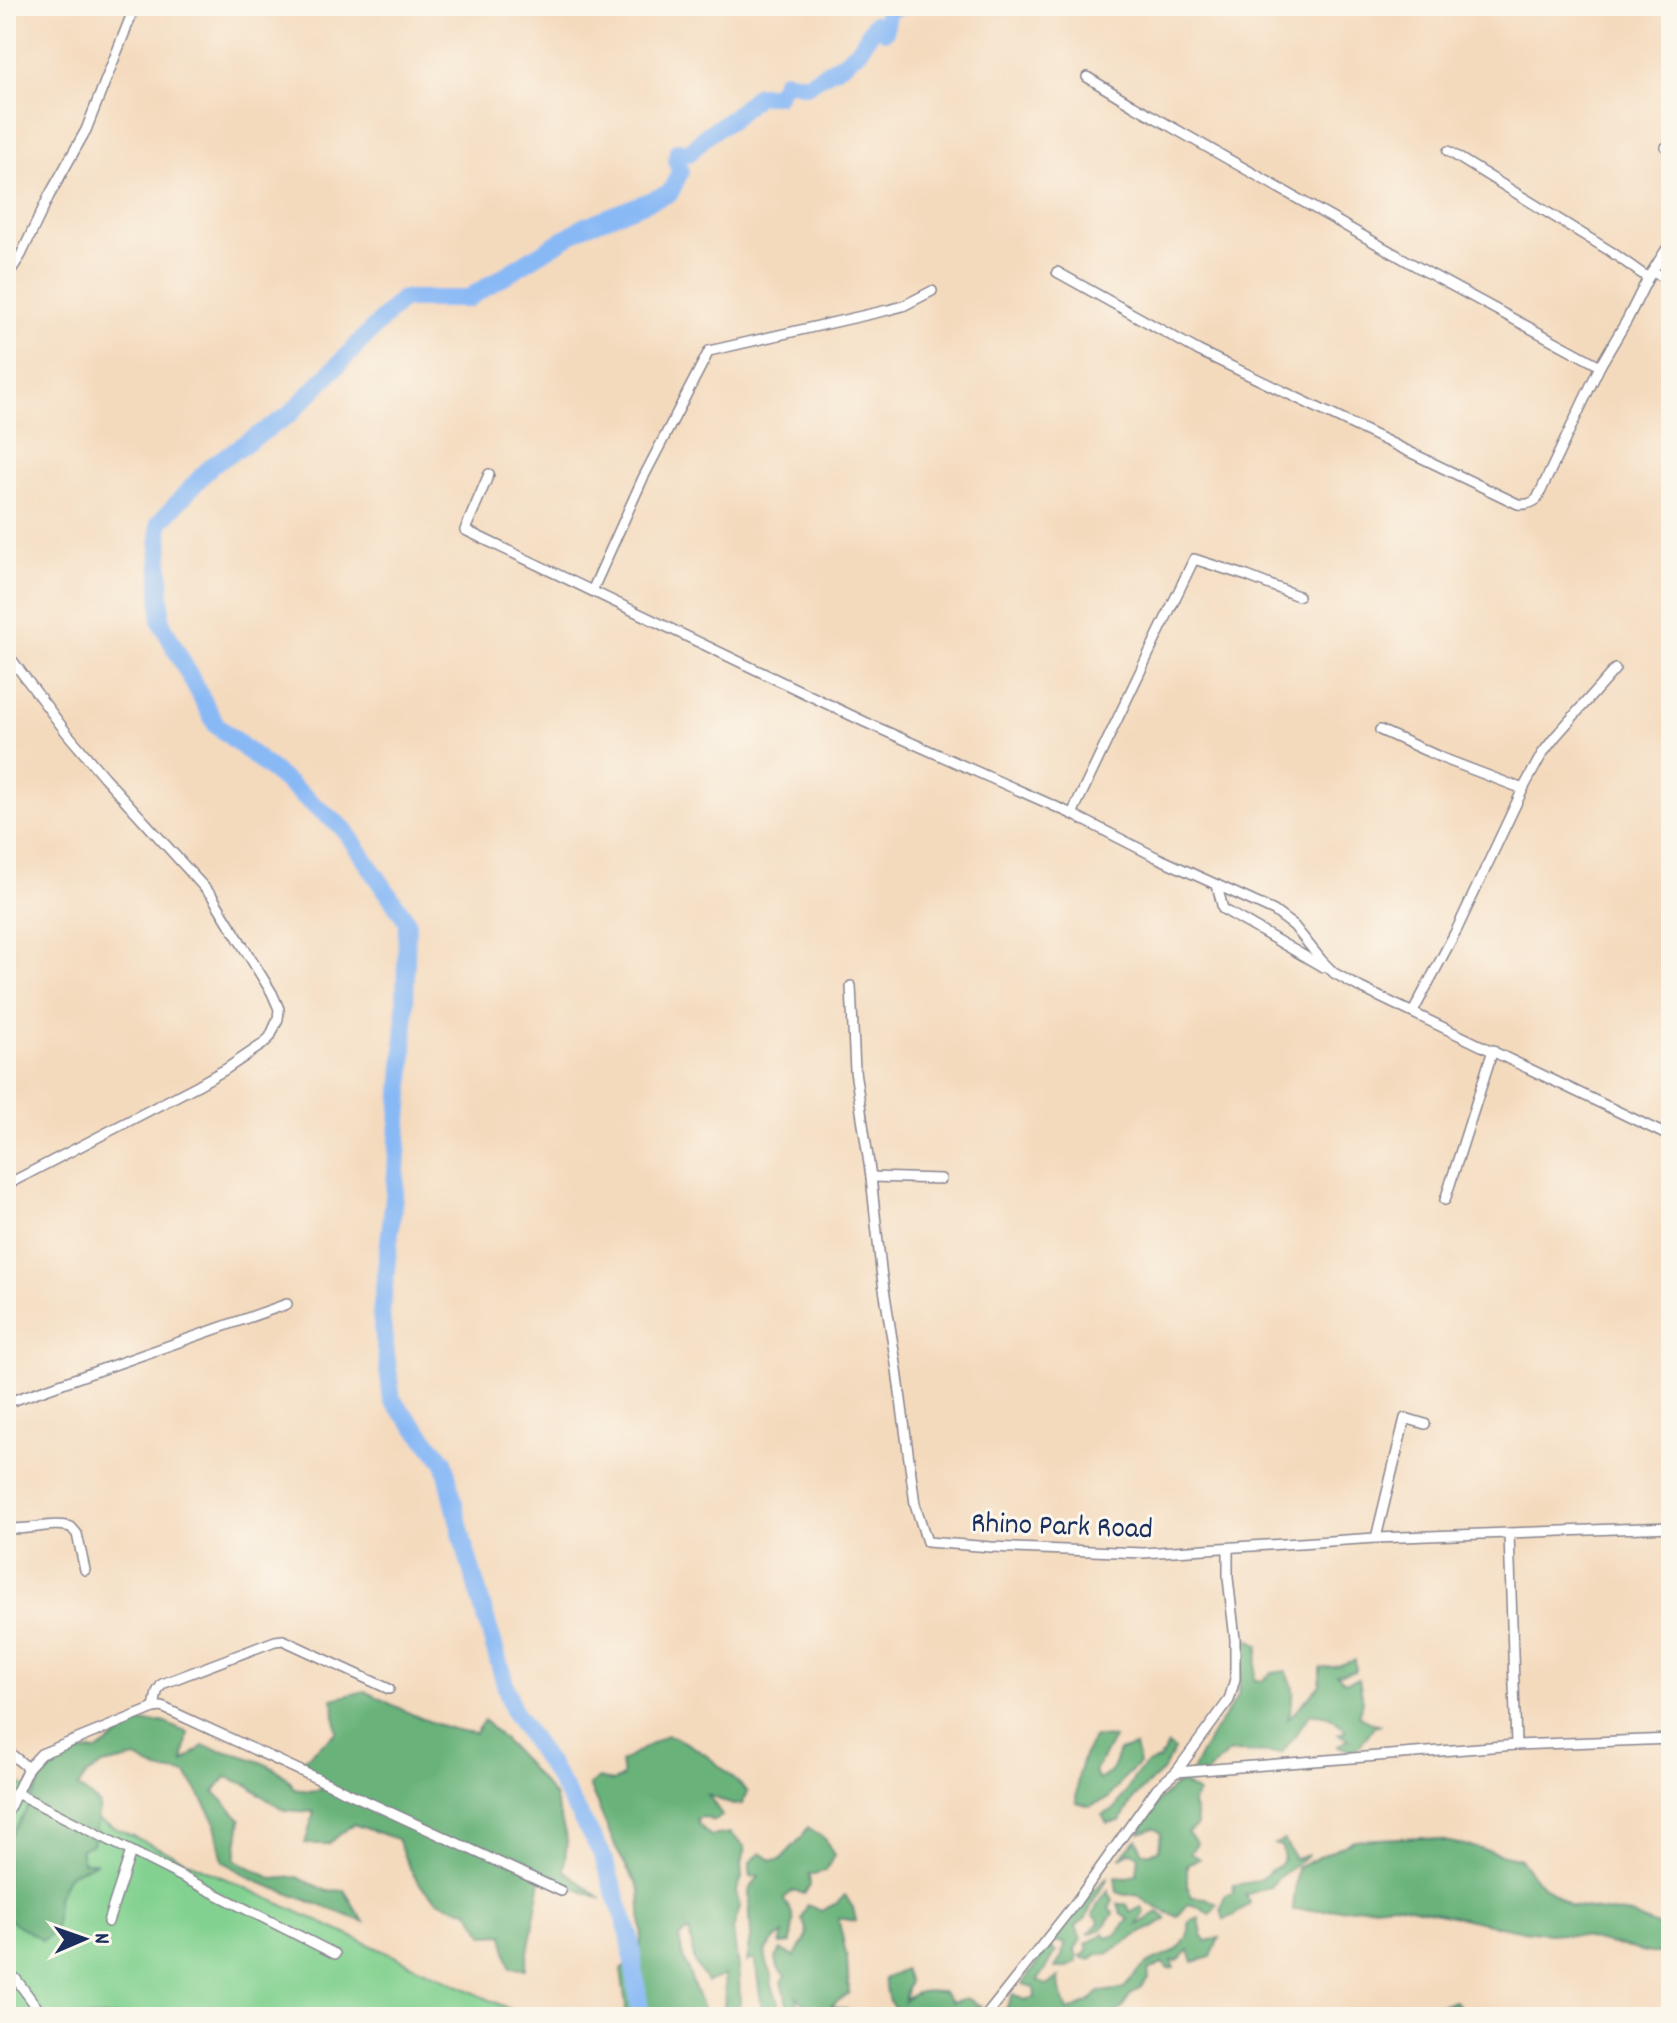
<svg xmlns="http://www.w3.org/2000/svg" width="1677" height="2023" viewBox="0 0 1677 2023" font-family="Dekko,sans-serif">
  <rect width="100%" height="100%" fill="#fbf7ec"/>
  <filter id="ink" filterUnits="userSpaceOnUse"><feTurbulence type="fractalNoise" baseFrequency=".0125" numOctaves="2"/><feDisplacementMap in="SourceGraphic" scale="16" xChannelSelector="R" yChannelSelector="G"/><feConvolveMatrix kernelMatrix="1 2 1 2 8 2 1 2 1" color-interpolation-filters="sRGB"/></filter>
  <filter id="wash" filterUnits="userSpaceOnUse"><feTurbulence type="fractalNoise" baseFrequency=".006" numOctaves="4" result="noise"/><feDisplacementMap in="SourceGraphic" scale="32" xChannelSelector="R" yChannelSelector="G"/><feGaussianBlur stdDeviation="1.8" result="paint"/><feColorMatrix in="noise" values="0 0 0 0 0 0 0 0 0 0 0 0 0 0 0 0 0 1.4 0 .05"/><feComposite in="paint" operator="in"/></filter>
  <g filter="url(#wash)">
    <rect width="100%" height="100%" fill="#f4dabd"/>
    <!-- green -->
    <path fill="#82d190" stroke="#4e8077" stroke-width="2" d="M6,1778L527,2017H6Z"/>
    <!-- forest -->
    <g fill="#69b37a" stroke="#42716c" stroke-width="2">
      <path d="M1250,1639L1259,1646L1254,1680L1262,1681L1272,1673L1286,1671C1298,1693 1293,1697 1288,1719L1320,1685V1668L1334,1667L1355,1660L1356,1671L1337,1675L1345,1682L1359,1679L1363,1702L1359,1715L1369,1722L1382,1725L1374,1726L1360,1746L1352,1751L1338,1746L1349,1739L1338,1734L1346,1731C1334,1718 1329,1713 1310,1714L1282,1753L1228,1752L1203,1777L1188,1779L1209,1739L1238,1696L1242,1663L1241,1645Z"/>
      <path d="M365,1691C401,1709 436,1729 475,1733L484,1720L527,1764L554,1796L567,1840L564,1870L602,1899L542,1875L525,1969L510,1968L503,1934L484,1935L468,1910C424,1903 412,1877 397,1839L353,1824L328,1844H305L314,1812L285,1810L265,1798L248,1785L226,1777L214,1792L241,1819L235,1860L273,1879L297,1877L327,1891L344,1890L364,1922L256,1881L223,1861L214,1819L187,1774L158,1770L136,1758L103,1765L87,1775L78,1787L100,1805L93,1844L80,1849L83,1862H97L68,1875L57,1898L55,1932L42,1940L6,1918V1845L12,1832L24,1814L39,1784L54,1760L80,1752L97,1751L138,1723L163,1722L188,1733L183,1762L203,1746C228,1752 284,1762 294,1789L310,1791L323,1789L304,1759L337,1732L333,1699Z"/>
      <path d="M666,1735C699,1744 723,1769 748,1792L742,1804L733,1805L708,1795L722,1815L714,1821L704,1817L697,1818L699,1825L711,1836L730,1833L745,1847L741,1864L742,1878L736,1892L740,1907L733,1929L739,1977L740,2003L736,2017H723L725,1996L724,1975L707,1982L695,1963L689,1931L679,1938L683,1957L706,2017H625L626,2005L621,1970L639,1955L642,1932L640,1890L617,1850L589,1785L599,1778L613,1782L623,1777L621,1762Z"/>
      <path d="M1094,1737L1114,1738L1095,1771L1099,1780L1111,1772L1119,1751L1135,1746L1139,1764L1123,1779L1109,1798L1090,1806L1076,1802C1077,1777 1080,1758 1094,1737Z"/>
      <path d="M1168,1745L1174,1750L1162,1771L1134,1798L1120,1821L1107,1823L1102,1815L1115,1809L1136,1775L1147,1764L1159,1760Z"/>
      <path d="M1181,1782L1198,1793L1192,1803L1196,1813L1197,1826L1187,1833L1197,1843L1190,1853L1199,1859L1187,1864V1886L1192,1897L1206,1898L1217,1904L1210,1914L1200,1907L1188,1904L1178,1916C1166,1913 1145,1903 1138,1894L1125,1895L1117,1892L1115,1877L1127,1878L1137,1874L1139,1855L1131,1852L1120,1858L1137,1839L1142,1851L1149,1854L1159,1849L1161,1833L1154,1828L1140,1833C1149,1813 1161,1793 1181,1782Z"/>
      <path d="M808,1827L825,1839L834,1855L826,1871L809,1875L810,1886L804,1894L794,1890L783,1899C800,1922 791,1919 791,1943L780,1944L783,1934L776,1938L765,1951L767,1963L772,1975V1985L778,2003L779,2017H763L755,1959L747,1962L751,1937L749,1891L759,1876L750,1877V1862L761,1853L771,1860H780L801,1838Z"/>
      <path d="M1423,1837L1465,1845L1520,1859L1537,1881L1570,1906L1631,1915L1671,1932V1953H1650L1578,1936L1513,1929L1395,1904L1326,1910H1293L1297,1868L1354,1840Z"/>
      <path d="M1284,1840L1295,1859L1309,1855L1279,1877L1270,1887L1245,1895L1250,1903L1235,1915L1224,1920L1221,1909L1225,1895L1233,1893L1234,1885C1242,1884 1255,1882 1262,1878C1270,1873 1269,1869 1279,1866L1284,1858L1282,1847L1275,1844Z"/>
      <path d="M1109,1876L1093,1902L1086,1918L1076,1926L1081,1939L1075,1949L1077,1962L1067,1968H1055L1062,1956L1064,1943L1053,1941L1091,1893Z"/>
      <path d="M1108,1890L1113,1900L1109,1909L1113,1913L1102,1929L1087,1934L1099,1923L1097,1918L1093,1916L1097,1905Z"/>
      <path d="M845,1895L853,1908L856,1921L838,1918L847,1958L849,1993L831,2006L848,2010L847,2016L849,2017H807L806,2006L797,1996L800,2017H790C786,2006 786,1994 782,1982L786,1975L778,1968L776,1958L781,1950L795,1956C806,1940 811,1937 802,1919L807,1905L821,1911L837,1903Z"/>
      <path d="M1118,1904H1126L1131,1912L1142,1907L1145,1913L1136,1926L1158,1912L1167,1919L1130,1939L1107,1954H1098L1091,1960L1080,1957L1088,1951L1086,1944L1104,1933L1107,1938L1116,1935L1129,1919L1121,1914Z"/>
      <path d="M1199,1918L1202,1934L1206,1941L1219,1938L1211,1957L1193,1962L1189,1950L1178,1961H1171L1174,1968L1168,1969L1163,1963L1148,1971L1149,1977L1141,1987L1131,1994L1123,2007L1111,2017H1014L1005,2011L1013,1994L1024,2000L1035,1997L1034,1987L1022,1984L1049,1946L1056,1952C1051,1962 1043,1970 1038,1980L1046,1985L1050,1984L1059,1977L1060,1990L1068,2011L1089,2002L1099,1992L1123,1989C1130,1982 1137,1971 1146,1965C1154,1959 1162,1958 1170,1954C1182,1949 1191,1934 1189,1922Z"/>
      <path d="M904,1970L909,1981L904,2001C917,1989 926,1991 943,1992L953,2002L966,1998L981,2006L968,2017H926L923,2014L918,2017H903L889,2001L884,1979Z"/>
      <path d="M1455,2001L1466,2017H1389Z"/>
    </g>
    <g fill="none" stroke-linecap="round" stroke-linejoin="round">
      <!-- river -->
      <path stroke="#89b9f5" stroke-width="18" d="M641,2017L629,1933L601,1852L557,1777L513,1711L463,1541L444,1461L392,1400L381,1315L395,1187L399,1121L404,1052L407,921L344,829L216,725L161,622L159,523L211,466L289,415L402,299H467L583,227L670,193L680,172L677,160L678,151L689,153L707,135L730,120L758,95H777L785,81L806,85L845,62L860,49L875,24L885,31L888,10L900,6"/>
    </g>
  </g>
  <g filter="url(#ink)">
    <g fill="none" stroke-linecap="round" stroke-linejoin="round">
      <defs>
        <g id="street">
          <path d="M1087,77L1133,105L1423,270L1600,366"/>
          <path d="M1666,147L1671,151"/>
          <path d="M1448,151L1610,251L1648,278"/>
          <path d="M1057,272L1199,351L1518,504C1526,505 1531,504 1537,499L1600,366L1627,320L1648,278L1671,242"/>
          <path d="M1653,272L1671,282"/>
          <path d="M6,278L21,255L49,196L86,130L135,6"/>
          <path d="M489,474L465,530L867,723L1072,814L1156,857L1274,911L1294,926L1322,961L1334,973L1361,988L1671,1137"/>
          <path d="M592,591L643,478L709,351L888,310L903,306L932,291"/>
          <path d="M6,652L66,732L104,777L212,896L272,993L279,1009L278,1019L270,1037L263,1044L226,1069L198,1085L6,1185"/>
          <path d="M1380,730L1442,758L1523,789"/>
          <path d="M1072,814L1194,559L1247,576L1298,596"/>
          <path d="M1217,885L1223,909L1323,967"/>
          <path d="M851,986L855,1071L871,1177L881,1270L897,1370L915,1504L927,1542L991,1547L1143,1553L1376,1538L1671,1527"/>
          <path d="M1413,1012L1457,929L1523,789L1542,754L1555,737L1615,669"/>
          <path d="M871,1177L941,1179"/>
          <path d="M1445,1200L1493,1050"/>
          <path d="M6,1403L287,1304"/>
          <path d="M6,1528C28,1532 51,1521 71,1527L77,1534L85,1570"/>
          <path d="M1509,1533L1516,1745L1671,1739"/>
          <path d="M1376,1538L1405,1418L1425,1424"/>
          <path d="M154,1708L157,1692L162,1684L275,1641L283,1640L389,1689"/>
          <path d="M6,1750L28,1768"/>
          <path d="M1176,1772L1516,1745"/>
          <path d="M16,1793L335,1954"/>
          <path d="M6,1815L28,1768L41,1754L154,1708L162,1707L561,1891"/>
          <path d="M108,1922L131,1851"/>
          <path d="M6,1972L16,1979L44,2017"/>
          <path d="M985,2017L1076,1902L1157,1788L1176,1772L1229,1700L1235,1679V1639L1228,1578V1548"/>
        </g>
      </defs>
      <!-- street casing -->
      <use href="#street" stroke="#88848e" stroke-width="12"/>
      <!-- street -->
      <use href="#street" stroke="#fff" stroke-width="9"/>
    </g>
  </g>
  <g text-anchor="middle" stroke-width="6" stroke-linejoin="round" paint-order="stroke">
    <!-- street labels -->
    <g font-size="30" fill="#1b2f5e" stroke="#fbf7ec">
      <text transform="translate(1062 1524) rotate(2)" y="10">Rhino Park Road</text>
    </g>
  </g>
  <!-- margin -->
  <rect width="1677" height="2023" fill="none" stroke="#fbf7ec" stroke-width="32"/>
  <!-- north arrow -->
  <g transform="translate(84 1939) rotate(88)" stroke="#fbf7ec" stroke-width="6" paint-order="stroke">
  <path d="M0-6L14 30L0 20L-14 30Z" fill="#1b2f5e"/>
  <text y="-12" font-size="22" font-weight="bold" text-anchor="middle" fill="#1b2f5e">N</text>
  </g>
</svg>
